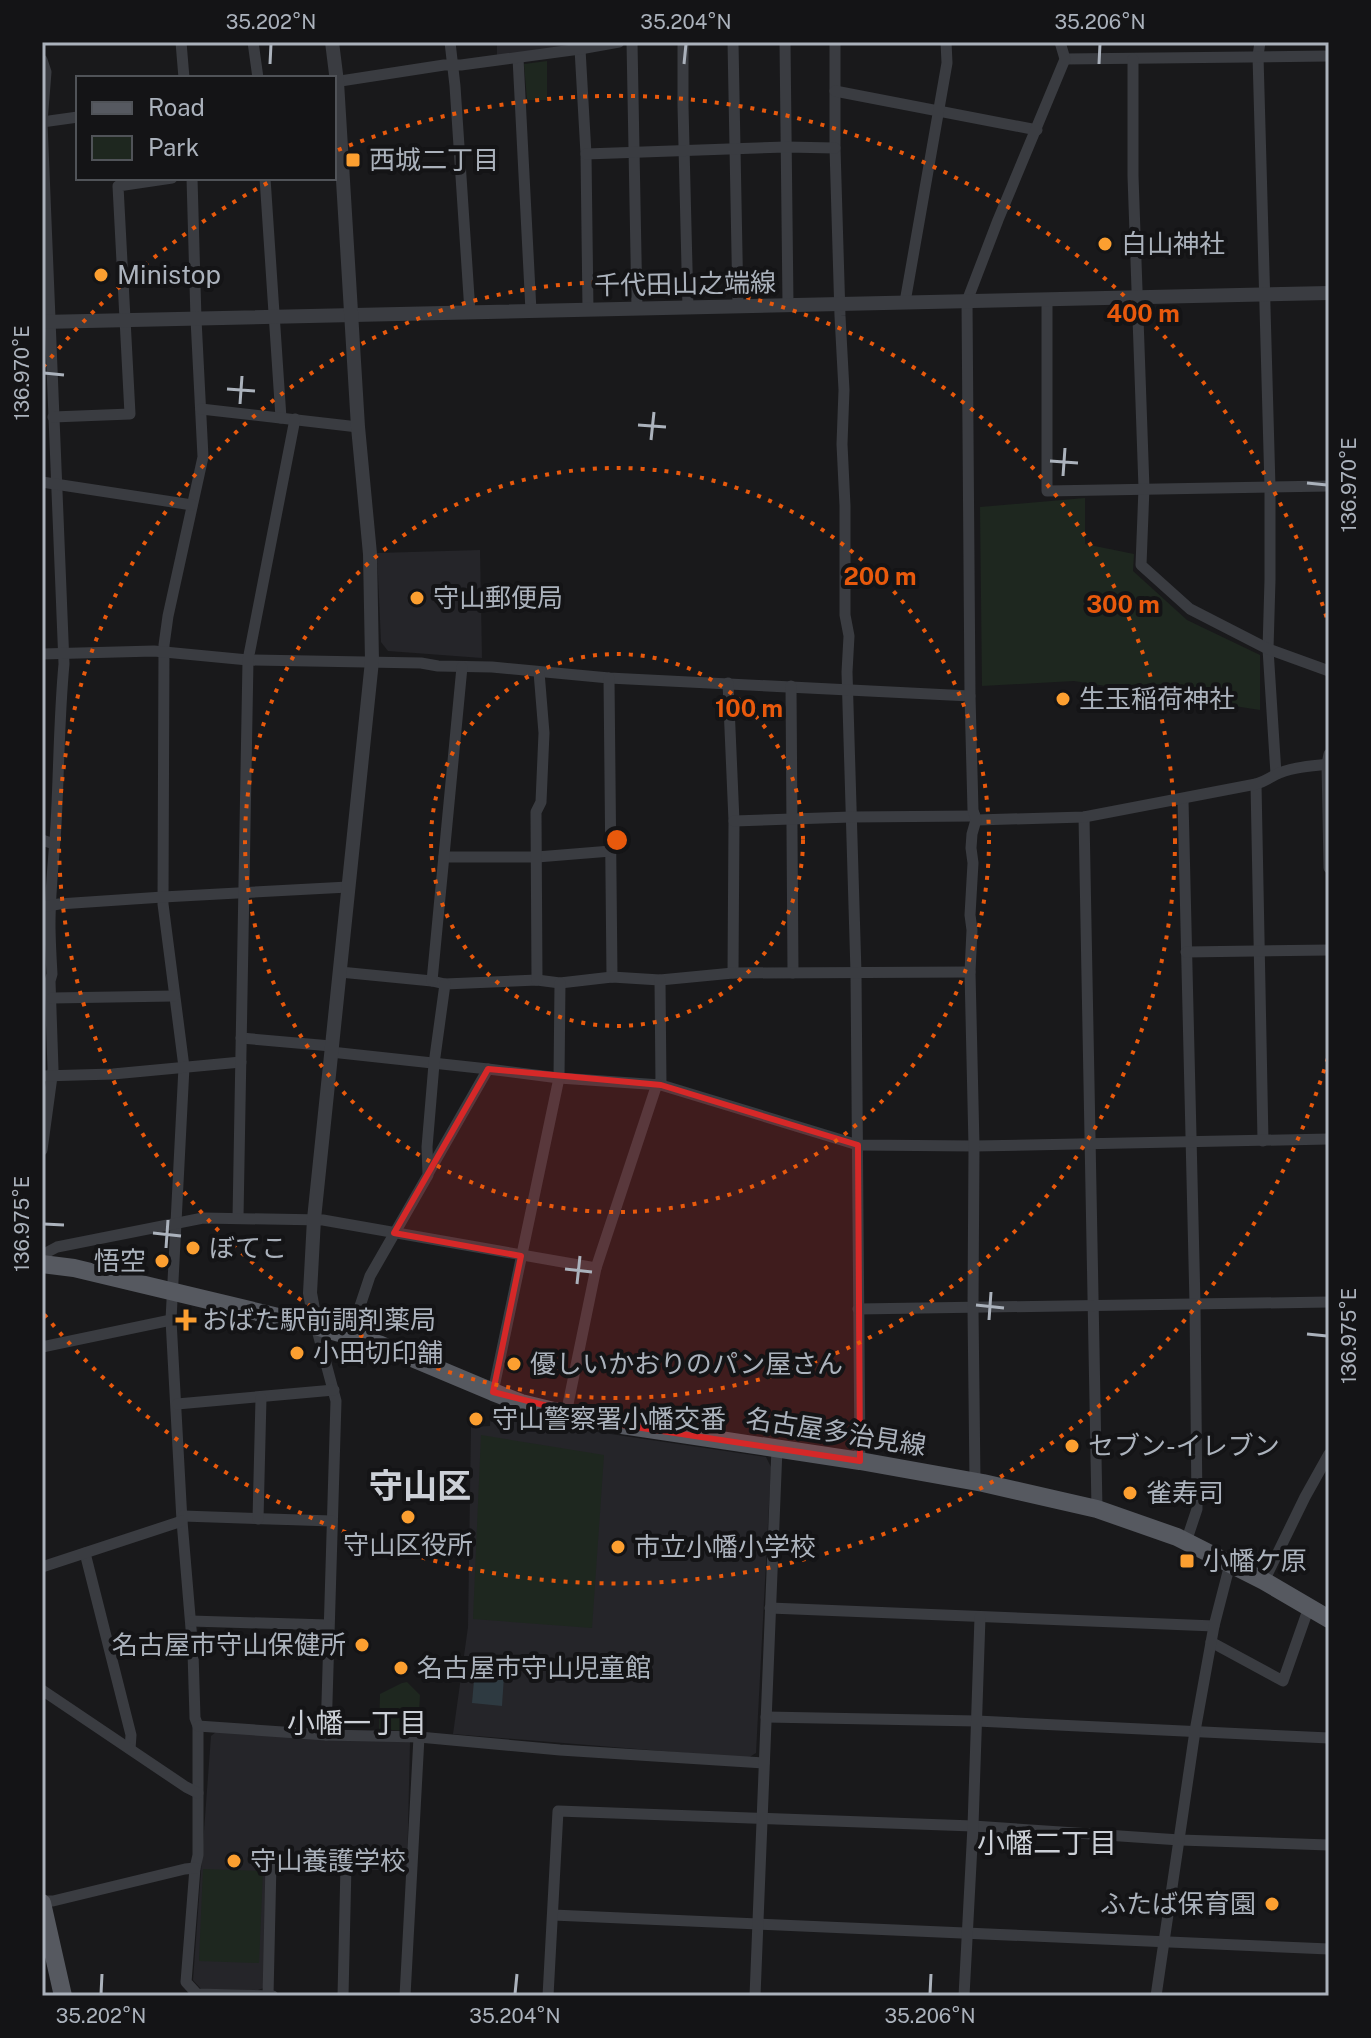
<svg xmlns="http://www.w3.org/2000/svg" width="1371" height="2038" viewBox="0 0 1371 2038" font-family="'Public Sans','Noto Sans JP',sans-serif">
  <rect width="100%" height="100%" fill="#19191b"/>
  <!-- built -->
  <g fill="#252529">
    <path d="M497,42H599L497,56Z"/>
    <path d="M480,550L482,658L388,651L381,642L377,553Z"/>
    <path d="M491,1407L511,1414L577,1429L766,1457L771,1467L756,1753L748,1758L453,1734L468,1627L471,1427L490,1426Z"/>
    <path d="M216,1732L410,1742L407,1871L352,1869V1858L267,1857L264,1988L258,1990L201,1989L193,1980L211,1736Z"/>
  </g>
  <!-- green -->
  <g fill="#1e271f">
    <path d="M547,61V100H527L524,64Z"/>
    <path d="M1085,498V544L1134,554L1133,571L1187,620L1260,655V710L1074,681L982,686L980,507Z"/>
    <path d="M481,1435L604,1455L592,1628L473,1619Z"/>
    <path d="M407,1682L420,1695L418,1732L379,1729L380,1694L402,1683Z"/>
    <path d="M203,1869L263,1871L259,1963L199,1961Z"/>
  </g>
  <!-- water -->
  <path fill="#2e3a41" d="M476,1658L505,1660L502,1706L472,1703Z"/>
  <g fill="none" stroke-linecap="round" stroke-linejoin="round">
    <!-- minor -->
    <g stroke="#3a3c41" stroke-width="11">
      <path d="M181,42L184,78"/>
      <path d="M253,42L258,78"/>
      <path d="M450,42L455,86L470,312"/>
      <path d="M632,42L637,309"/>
      <path d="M683,42V106L688,308"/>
      <path d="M733,42L738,306"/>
      <path d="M785,42L788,305"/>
      <path d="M835,42V148L840,316L844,390L842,444L845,506V615L849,636L847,672L856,973L860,1461"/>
      <path d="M1260,42L1258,56L1270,487V580L1268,649L1276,774"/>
      <path d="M580,49L586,154L588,310"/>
      <path d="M518,58L531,311"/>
      <path d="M1065,59L1329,56"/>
      <path d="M1133,59V176L1144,488L1141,565L1190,609L1268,649L1329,671"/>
      <path d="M42,60L46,72L42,122L64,664C59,717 59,771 56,825C54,858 50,891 50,924C50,940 51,957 52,974L50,981L53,1069L42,1150"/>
      <path d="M334,82L444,65H461L580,49L619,42"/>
      <path d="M835,91L1037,130"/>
      <path d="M42,122L78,117"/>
      <path d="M586,154L786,147L835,148"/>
      <path d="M192,178L196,319L203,457L168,616L164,645L163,904L184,1067L171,1320L182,1521L193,1652L195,1718L198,1726V1855L195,1868L186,1982L197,1994L273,1996"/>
      <path d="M265,178L281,418"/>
      <path d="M1047,299V491L1329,486"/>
      <path d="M905,302L947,63L946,42"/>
      <path d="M201,409L358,427"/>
      <path d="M53,417L130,414L118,186L172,178"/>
      <path d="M42,482L192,505"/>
      <path d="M42,654L154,651L248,660L421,663L438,666L492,667L609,678L970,696"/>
      <path d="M609,678L612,977"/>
      <path d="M728,683L734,821L733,973"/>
      <path d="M791,686L793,973"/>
      <path d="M1329,754L1327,764L1329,868"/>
      <path d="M1256,784L1263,1141"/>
      <path d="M1183,800L1195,1304L1197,1509L1186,1542"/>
      <path d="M1084,817L1097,1509"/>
      <path d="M976,820L1084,817L1256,784C1263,782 1268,779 1275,775C1290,767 1312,766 1329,764"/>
      <path d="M734,821L851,817L975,816"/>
      <path d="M42,840L54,844"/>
      <path d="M444,857H537L611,851"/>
      <path d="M42,907L59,904L163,897L348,887"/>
      <path d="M1186,952L1329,950"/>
      <path d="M340,972L432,981L445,984L537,980L560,983L612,977L660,980L733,973L970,972"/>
      <path d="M537,980L536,812L541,802L544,733L539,672"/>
      <path d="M660,980L661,1085"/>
      <path d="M432,981L462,667"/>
      <path d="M52,998L174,996"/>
      <path d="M241,1038L331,1046"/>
      <path d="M331,1052L488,1069L559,1078L661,1085L858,1145L974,1146L1329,1139"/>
      <path d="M42,1076L113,1074L241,1062"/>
      <path d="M429,1172L488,1069"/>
      <path d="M238,1218L248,660L295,419"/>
      <path d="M42,1255L57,1247L203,1218L323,1220L596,1268"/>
      <path d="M858,1309L1329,1302"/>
      <path d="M316,1326L336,1401L326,1735"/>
      <path d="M350,1336L370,1276L428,1175L427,1147L434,1064L445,984"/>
      <path d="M42,1347L171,1320"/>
      <path d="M493,1392L559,1078L560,983"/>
      <path d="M177,1404L334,1390"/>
      <path d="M566,1414L596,1268L657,1084"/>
      <path d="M975,1482L973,1308L974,1146L970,972L972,930L970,915L973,863L971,848L972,834L976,820L973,810L970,696L967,301L998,220L1065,59L1060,42"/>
      <path d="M183,1516L332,1521"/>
      <path d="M258,1519L261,1398"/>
      <path d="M85,1553L131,1735L130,1749"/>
      <path d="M42,1567L182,1521"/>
      <path d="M1264,1581L1305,1497L1329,1454"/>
      <path d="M770,1608L1214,1626"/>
      <path d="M191,1621L328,1625"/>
      <path d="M1211,1642L1283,1681L1309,1607"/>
      <path d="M42,1690L186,1787L198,1793"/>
      <path d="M766,1717L977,1721L1329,1738"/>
      <path d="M198,1726L326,1735L419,1737L560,1750L764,1763"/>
      <path d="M42,1901H53L185,1869L195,1868"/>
      <path d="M553,1915L1329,1949"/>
      <path d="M268,1996L271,1863L346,1865L343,1996"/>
      <path d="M405,1996L419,1737"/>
      <path d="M548,1996L558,1811L973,1826L1180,1840L1329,1845"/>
      <path d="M755,1996L777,1448"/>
      <path d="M964,1996L973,1826L980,1617"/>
      <path d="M1156,1996L1195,1731L1214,1626L1230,1564"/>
    </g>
    <!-- tertiary -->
    <g stroke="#3a3c41" stroke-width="14">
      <path d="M42,322L1329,293"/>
      <path d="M316,1326L310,1293L314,1219L372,661L370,554L358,427L337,82L332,42"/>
    </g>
    <!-- primary -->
    <g stroke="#565960" stroke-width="18">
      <path d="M42,1264L74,1268L316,1326L381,1345L493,1392L521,1403L566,1414L622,1425L860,1461L983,1483L1097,1509L1177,1537L1264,1581L1329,1619"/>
      <path d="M42,1903L63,1996"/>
    </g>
  </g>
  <!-- marked area -->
  <path fill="#d62828" fill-opacity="0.2" stroke="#d62828" stroke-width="6" stroke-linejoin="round" d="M488,1069L661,1085L858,1145L860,1461L622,1425L493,1392L521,1256L394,1233Z"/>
  <!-- ticks -->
  <path fill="none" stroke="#abb2bc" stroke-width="3" d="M270,64L271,44M684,64L686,44M1099,64L1100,44M44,373L64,375M227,389L255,391M240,404L242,376M638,425L666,427M651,440L654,412M1050,461L1078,463M1063,476L1065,448M1307,483L1327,485M44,1224L64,1225M153,1233L181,1236M166,1248L168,1220M565,1269L592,1272M577,1284L580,1256M976,1305L1004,1308M989,1320L991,1292M1307,1334L1327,1336M101,1994L102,1974M515,1994L517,1974M930,1994L931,1974"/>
  <!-- distance rings -->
  <g fill="none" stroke="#e8590c" stroke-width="4" stroke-dasharray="4 8">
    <circle cx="617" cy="840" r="186"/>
    <circle cx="617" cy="840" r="372"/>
    <circle cx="617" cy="840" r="558"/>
    <path d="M1328 1058A744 744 0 0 1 43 1313M43 367A744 744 0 0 1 273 180M338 150A744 744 0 0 1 1328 622"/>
  </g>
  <!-- markers -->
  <g fill="#fc9f30" stroke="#141416" stroke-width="3">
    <rect x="345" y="152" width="16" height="16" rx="4"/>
    <circle cx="1105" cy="244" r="8"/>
    <circle cx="101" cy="275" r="8"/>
    <circle cx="417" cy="598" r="8"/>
    <circle cx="1063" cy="699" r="8"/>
    <circle cx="193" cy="1248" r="8"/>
    <circle cx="162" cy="1261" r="8"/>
    <path d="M182 1308h8v8h8v8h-8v8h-8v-8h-8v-8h8z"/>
    <circle cx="297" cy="1353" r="8"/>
    <circle cx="514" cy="1364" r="8"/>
    <circle cx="476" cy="1419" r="8"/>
    <circle cx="1072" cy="1446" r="8"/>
    <circle cx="1130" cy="1493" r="8"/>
    <circle cx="408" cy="1517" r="8"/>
    <circle cx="618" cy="1547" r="8"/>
    <rect x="1179" y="1553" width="16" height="16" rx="4"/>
    <circle cx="362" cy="1645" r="8"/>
    <circle cx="401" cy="1668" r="8"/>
    <circle cx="234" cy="1861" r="8"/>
    <circle cx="1272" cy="1904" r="8"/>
  </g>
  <g text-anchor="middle" stroke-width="8" stroke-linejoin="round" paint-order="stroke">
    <!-- poi labels -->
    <g font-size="26" fill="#abb2bc" stroke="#141416" text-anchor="start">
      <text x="369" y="169">西城二丁目</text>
      <text x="1121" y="253">白山神社</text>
      <text x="117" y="284">Ministop</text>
      <text x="433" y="607">守山郵便局</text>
      <text x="1079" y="708">生玉稲荷神社</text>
      <text x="209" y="1257">ぼてこ</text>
      <text x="146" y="1270" text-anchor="end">悟空</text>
      <text x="202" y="1329">おばた駅前調剤薬局</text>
      <text x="313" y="1362">小田切印舗</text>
      <text x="530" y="1373">優しいかおりのパン屋さん</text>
      <text x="492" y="1428">守山警察署小幡交番</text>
      <text x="1088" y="1455">セブン-イレブン</text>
      <text x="1146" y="1502">雀寿司</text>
      <text x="408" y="1554" text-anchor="middle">守山区役所</text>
      <text x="634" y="1556">市立小幡小学校</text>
      <text x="1203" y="1570">小幡ケ原</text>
      <text x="346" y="1654" text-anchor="end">名古屋市守山保健所</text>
      <text x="417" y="1677">名古屋市守山児童館</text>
      <text x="250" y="1870">守山養護学校</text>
      <text x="1256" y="1913" text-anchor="end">ふたば保育園</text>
    </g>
    <!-- street labels -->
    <g font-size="26" fill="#abb2bc" stroke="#141416">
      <text transform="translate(685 284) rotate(-1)" y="9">千代田山之端線</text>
      <text transform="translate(836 1432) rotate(9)" y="9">名古屋多治見線</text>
    </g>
    <!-- neighbourhood labels -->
    <g font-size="28" fill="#ccd0d7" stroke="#141416">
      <text x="357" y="1733">小幡一丁目</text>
      <text x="1047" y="1853">小幡二丁目</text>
    </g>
    <!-- district labels -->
    <g font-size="34" font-weight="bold" fill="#ccd0d7" stroke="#141416">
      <text x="420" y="1498">守山区</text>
    </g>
  </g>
  <circle cx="617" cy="840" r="12" fill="#e8590c" stroke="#141416" stroke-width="4"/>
  <g font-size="24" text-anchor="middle" font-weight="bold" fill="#e8590c" stroke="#141416" stroke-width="8" stroke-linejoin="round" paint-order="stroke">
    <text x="1143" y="322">400 m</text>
    <text x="880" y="585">200 m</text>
    <text x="1123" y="613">300 m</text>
    <text x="749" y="717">100 m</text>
  </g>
  <!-- border -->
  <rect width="1371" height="2038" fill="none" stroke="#141416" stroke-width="88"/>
  <!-- legend -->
  <rect x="76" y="76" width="260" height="104" fill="#141416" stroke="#505358" stroke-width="2"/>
  <rect x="92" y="102" width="40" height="12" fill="#565960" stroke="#505358" stroke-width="2"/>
  <text x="148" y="116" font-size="24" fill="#abb2bc">Road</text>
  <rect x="92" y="136" width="40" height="24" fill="#1e271f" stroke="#505358" stroke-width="2"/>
  <text x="148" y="156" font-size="24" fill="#abb2bc">Park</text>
  <rect x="44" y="44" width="1283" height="1950" fill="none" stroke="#abb2bc" stroke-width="3"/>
  <g font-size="20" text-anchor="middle" fill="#abb2bc">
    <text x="271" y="29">35.202°N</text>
    <text x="686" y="29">35.204°N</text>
    <text x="1100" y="29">35.206°N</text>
    <text transform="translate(22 373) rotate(-90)" y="7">136.970°E</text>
    <text transform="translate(1349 485) rotate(-90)" y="7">136.970°E</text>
    <text transform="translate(22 1224) rotate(-90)" y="7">136.975°E</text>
    <text transform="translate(1349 1336) rotate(-90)" y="7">136.975°E</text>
    <text x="101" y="2023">35.202°N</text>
    <text x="515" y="2023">35.204°N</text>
    <text x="930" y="2023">35.206°N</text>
  </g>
</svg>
